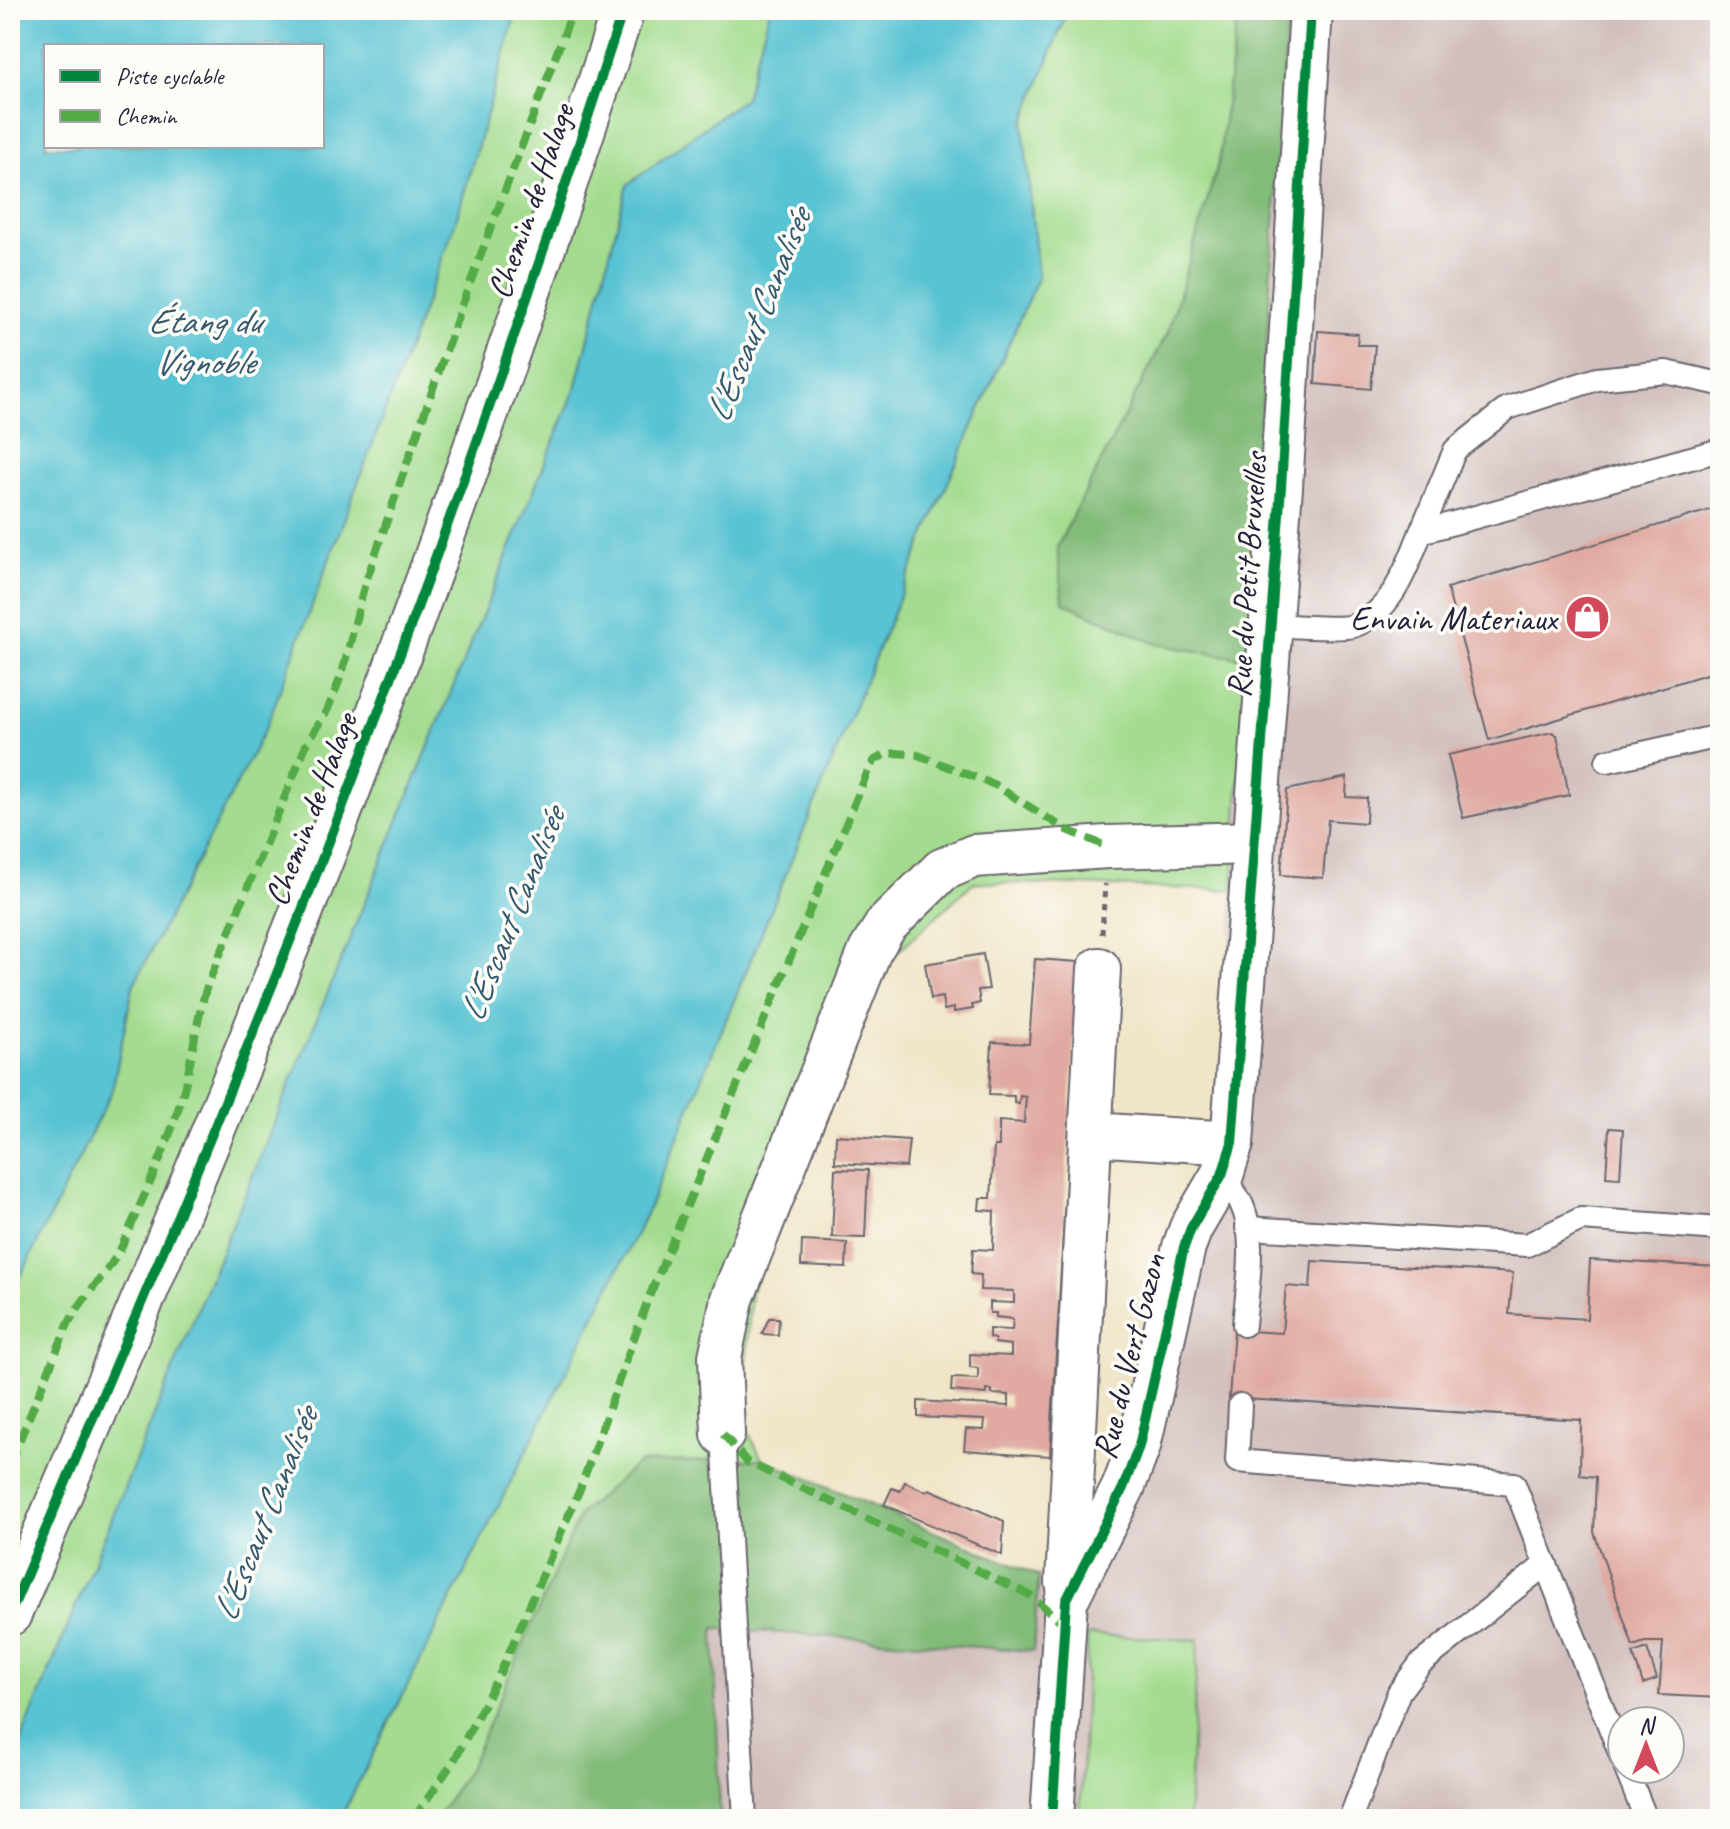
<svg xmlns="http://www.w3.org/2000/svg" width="1730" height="1829" viewBox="0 0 1730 1829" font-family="Caveat,sans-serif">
  <rect width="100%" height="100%" fill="#fdfcf7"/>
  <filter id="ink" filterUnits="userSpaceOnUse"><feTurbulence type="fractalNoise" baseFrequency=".0125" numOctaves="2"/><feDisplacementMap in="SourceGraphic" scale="16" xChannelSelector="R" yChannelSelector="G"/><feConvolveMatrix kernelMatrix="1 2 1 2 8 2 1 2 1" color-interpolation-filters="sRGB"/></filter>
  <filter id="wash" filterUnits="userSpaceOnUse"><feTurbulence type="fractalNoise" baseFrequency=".006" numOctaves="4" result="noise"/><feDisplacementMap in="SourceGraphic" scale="32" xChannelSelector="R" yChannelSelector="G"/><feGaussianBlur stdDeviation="1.8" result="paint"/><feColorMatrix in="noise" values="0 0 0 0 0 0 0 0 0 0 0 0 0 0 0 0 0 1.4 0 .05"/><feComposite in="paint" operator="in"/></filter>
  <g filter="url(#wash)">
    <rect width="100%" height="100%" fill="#f0e5c8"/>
    <!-- industrial -->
    <path fill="#d1bfbd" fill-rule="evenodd" d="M1288,10H1720V1819H1188L1198,1640L1089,1635L1080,1819H720L714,1628L1033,1651L1039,1576L1097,1508L1143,1384L1221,1112L1241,727L1273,276ZM1622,1721H1670V1769H1622Z"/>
    <!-- green -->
    <g fill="#a3dc8e" stroke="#627f64" stroke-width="2">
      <path d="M517,10H770L745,98L627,185L577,385L10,1767V1298L112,1091L133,986L267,724L454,227Z"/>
      <path d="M1068,10H1238L1219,161L1168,332L1057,547L1156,644L1246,659L1233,890L974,882L882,966L751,1292L742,1420L762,1459L638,1463L471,1764L436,1819H340L647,1212L928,528L1038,277L1023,124Z"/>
      <path d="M1088,1635L1198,1640L1188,1819H1080Z"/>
    </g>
    <!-- forest -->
    <g fill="#82bc79" stroke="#526f5a" stroke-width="2">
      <path d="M1238,10H1288L1246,659L1156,644L1063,602L1057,547L1168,332L1219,161Z"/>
      <path d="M762,1459L1039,1576L1033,1651L714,1628L720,1819H436L471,1764L580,1514L638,1463Z"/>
    </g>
    <!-- water -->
    <g fill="#58c3d3" stroke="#3d7287" stroke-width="2" fill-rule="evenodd">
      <path d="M10,10H517L454,227L267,725L133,986L112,1091L10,1298ZM46,46H322V146H46Z"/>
      <path d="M770,10H1068L1023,124L1038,277L928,528L647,1212L340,1819H10V1767L577,385L627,185L745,98Z"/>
    </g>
    <g id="blocks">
      <!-- building -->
      <g fill="#e0aaa2">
        <path d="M1318,331L1358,334L1357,345H1375L1371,389L1315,384Z"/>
        <path d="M1720,507V670L1489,740L1447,588Z"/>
        <path d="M1553,732L1557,735L1569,795L1463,818L1448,755Z"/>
        <path d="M1347,777L1346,797L1367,798L1366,823L1328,820L1323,878L1281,875L1287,790Z"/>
        <path d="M983,954L989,989L978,990L980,1003L972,1005L973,1009L954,1012V1008L944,1010L942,997L931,999L925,964Z"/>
        <path d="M1035,959L1079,962L1050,1456L964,1450L966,1429L984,1430L985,1420L918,1417V1401L1009,1406V1395L992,1394V1390L986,1389V1394L951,1391L952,1378L978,1379V1368L970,1367V1354L1011,1356V1345L995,1343V1339L989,1338V1329L1012,1330L1013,1319L996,1317V1313H990V1302L1014,1303V1291L980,1290L981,1275L971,1274L973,1249L993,1250L994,1211L979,1210L980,1198H991L994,1146H999V1121L1024,1123L1026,1097L1020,1096L1019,1104L1014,1103V1096L989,1095L992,1042L1029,1044Z"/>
        <path d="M1609,1128L1623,1129L1620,1178L1606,1177Z"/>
        <path d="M836,1135L909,1140L906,1167L835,1163Z"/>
        <path d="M835,1169L868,1170L865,1238L832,1237Z"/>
        <path d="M802,1241L847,1243L846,1268L801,1266Z"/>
        <path d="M1590,1260L1720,1267V1698L1659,1695L1663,1642H1645L1633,1646L1594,1532L1596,1477L1580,1475L1581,1420L1229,1398L1234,1330L1282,1333L1286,1286L1310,1288L1312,1261L1513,1273L1509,1314L1587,1319Z"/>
        <path d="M769,1318H779L778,1335L762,1334Z"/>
        <path d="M905,1482L927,1492L929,1489L1004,1521L1002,1555L884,1505L892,1488L900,1491Z"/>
        <path d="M1647,1648L1657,1679L1643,1684L1633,1653Z"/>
      </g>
    </g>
  </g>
  <g filter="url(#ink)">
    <use href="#blocks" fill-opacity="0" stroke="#6a666c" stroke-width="2"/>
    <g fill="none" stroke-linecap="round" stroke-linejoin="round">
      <defs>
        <g id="lane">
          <path d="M1421,532L1455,450L1508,408L1597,379L1666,372L1720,384"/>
          <path d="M1271,625C1287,626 1341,630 1353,626C1392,613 1407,567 1421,532L1720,450"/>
          <path d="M1607,761L1720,736"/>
          <path d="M1222,1175C1228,1184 1235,1192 1240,1201C1258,1236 1247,1287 1244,1325"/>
          <path d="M1247,1228L1527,1245L1581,1219L1720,1229"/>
          <path d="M1240,1405L1237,1461L1514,1484L1622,1758"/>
          <path d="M723,1434L745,1819"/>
          <path d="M1626,1769L1646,1819"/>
          <path d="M1350,1819L1399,1692L1420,1664L1546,1564"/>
        </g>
        <g id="street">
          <path d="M1091,1134L1232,1143"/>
          <path d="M723,1434L720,1357L732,1299L870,951L886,925L942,870L974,856L1108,847L1254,843"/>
          <path d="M1067,1583L1099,969"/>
          <path d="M10,1614C124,1344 240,1074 345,800C445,540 537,275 623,10"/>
          <path d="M1052,1819L1066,1601L1123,1488L1139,1446L1184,1247L1191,1228L1222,1175L1232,1143L1281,487L1311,10"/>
        </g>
      </defs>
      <!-- lane casing -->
      <use href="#lane" stroke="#6a666c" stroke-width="26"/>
      <!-- street casing -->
      <use href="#street" stroke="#6a666c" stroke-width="46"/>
      <!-- path -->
      <path stroke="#6a666c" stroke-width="5" stroke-dasharray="6 6" stroke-linecap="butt" d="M1102,934L1105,884"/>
      <!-- lane -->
      <use href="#lane" stroke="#fff" stroke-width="22"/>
      <!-- street -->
      <use href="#street" stroke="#fff" stroke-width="42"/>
      <!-- quiet -->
      <g stroke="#53aa46" stroke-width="8" stroke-dasharray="16 8" stroke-linecap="butt">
        <path d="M723,1434L747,1462L1030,1595L1064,1624"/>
        <path d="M10,1463L68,1324C83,1296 106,1276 121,1248C142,1200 166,1151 181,1100C192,1063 195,1024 207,986L307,743L328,709L342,674L364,587L463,302L573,10"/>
        <path d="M413,1819L454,1761L501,1671L580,1489L647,1302L870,766L875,760L884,755L896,753L918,755L995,785L1065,829L1108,847"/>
      </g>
      <defs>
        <g id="cycleway">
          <path d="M10,1614C124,1344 240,1074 345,800C445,540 537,275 623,10"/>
          <path d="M1052,1819L1066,1601L1123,1488L1139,1446L1184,1247L1191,1228L1222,1175L1232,1143L1281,487L1311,10"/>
        </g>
      </defs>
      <!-- cycleway casing -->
      <use href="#cycleway" stroke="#fdfcf7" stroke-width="15"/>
      <!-- cycleway -->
      <use href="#cycleway" stroke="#00873e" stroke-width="10"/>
    </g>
  </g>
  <!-- icons -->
  <defs>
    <symbol id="shop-disc" viewBox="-11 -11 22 22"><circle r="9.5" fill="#d1495b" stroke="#fdfcf7"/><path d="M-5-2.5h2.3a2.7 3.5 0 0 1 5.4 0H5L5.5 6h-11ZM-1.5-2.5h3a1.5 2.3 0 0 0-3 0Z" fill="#fff"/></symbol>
  </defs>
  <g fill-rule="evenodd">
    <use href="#shop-disc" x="1562" y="592" width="51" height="51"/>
  </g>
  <g text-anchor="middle" stroke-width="7" stroke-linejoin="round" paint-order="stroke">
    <!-- street labels -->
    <g font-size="34" fill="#22223b" stroke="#fdfcf7">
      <text transform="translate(530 201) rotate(-71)" y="12">Chemin de Halage</text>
      <text transform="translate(1246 575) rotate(-86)" y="12">Rue du Petit Bruxelles</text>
      <text transform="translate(310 809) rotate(-69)" y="12">Chemin de Halage</text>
      <text transform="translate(1128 1356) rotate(-76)" y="12">Rue du Vert Gazon</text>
    </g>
    <!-- poi labels -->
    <g font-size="34" fill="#22223b" stroke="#fdfcf7" text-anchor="end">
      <text x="1557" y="630">Envain Materiaux</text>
    </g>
    <!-- water labels -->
    <g font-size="36" font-style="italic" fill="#355a70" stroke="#fdfcf7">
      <text transform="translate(757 315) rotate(-68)" y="13">L'Escaut Canalisée</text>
      <text x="204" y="333">Étang du<tspan x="204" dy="41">Vignoble</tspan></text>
      <text transform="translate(511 914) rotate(-68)" y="13">L'Escaut Canalisée</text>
      <text transform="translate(264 1514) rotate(-68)" y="13">L'Escaut Canalisée</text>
    </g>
  </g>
  <!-- margin -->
  <rect width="1730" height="1829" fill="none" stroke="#fdfcf7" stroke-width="40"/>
  <!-- legend -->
  <rect x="44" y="44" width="280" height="104" fill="#fdfcf7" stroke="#a5a5ac" stroke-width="2"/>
  <rect x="60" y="70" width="40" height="12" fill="#00873e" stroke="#a5a5ac" stroke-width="2"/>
  <text x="116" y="84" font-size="24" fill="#22223b">Piste cyclable</text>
  <rect x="60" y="110" width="40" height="12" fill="#53aa46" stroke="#a5a5ac" stroke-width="2"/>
  <text x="116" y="124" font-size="24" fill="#22223b">Chemin</text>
  <!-- north arrow -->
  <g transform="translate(1646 1745)"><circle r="38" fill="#fdfcf7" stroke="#a5a5ac" stroke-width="2"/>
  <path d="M0-6L14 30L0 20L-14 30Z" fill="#d1495b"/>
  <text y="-12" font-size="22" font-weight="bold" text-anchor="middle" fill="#22223b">N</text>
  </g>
</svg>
